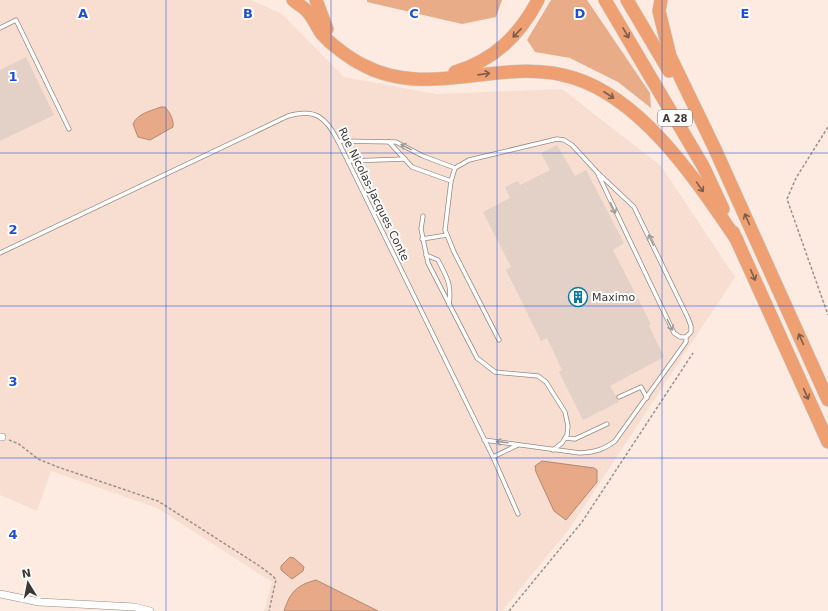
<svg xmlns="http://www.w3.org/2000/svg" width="828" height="611" viewBox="0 0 828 611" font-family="'DejaVu Sans',sans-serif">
  <rect width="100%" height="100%" fill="#fdebe2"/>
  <!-- built -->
  <path fill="#f7ded1" d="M0,0H251L282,14L344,77L436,94L562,89L661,166L735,277L570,528L502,611H264L272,582L157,508L51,471L37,511L0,495Z"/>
  <!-- forest -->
  <g fill="#e9ac89">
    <path d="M367,0H502L496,17L462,24L367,2Z"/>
    <path d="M551,0H587L650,93L651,108L618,82L570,58L535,52L527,40Z"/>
  </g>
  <!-- water -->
  <g fill="#e7a987" stroke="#b4876e">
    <path d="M161,107H165C170,113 174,120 173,127L150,140L138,137L133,124C138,113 151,111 161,107Z"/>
    <path d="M542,461L594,468L597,470V482L566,520L554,511L536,472L535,466Z"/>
    <path d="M290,557L294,558L304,567L303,571L292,579L281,570V566Z"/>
    <path d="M316,580L378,611H284C290,592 297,585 316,580Z"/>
  </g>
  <!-- building -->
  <g fill="#e3d1c8">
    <path d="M26,57L54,115L0,141V70Z"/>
    <path d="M557,145L575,176L586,170L624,243L613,250L651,324L649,326L664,357L610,386L619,402L583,420L559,372L562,370L547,338L541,341L506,270L511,267L483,212L510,198L505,187L518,181L520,185L550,170L541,153Z"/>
  </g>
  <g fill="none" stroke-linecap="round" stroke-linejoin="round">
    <defs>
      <g id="service">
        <path d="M0,28L16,20L69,129"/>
        <path d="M338,141L396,142L423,156L455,168"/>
        <path d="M389,142L412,167L451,181"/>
        <path d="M348,161L405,159"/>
        <path d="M423,216L421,229L428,263L477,358L495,372L538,376L546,382L565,412L568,426L567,435L562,443L553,450"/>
        <path d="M422,239L447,235"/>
        <path d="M0,253L288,116C315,108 326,117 338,141L493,457L518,514"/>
        <path d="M426,255L438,260C447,278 452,284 449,305"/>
        <path d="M499,340L454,252L445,230L451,181L455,168L469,160L557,139L564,140L572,145L597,172L634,207L688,318L691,326V332L686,337H680L674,333L597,172"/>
        <path d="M619,397L641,387L647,398"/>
        <path d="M565,438L575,439L607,424"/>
        <path d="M484,440L580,453C595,452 603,450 615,441L686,342V337"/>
        <path d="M493,457L518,445"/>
      </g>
      <g id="minor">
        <path d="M0,437H2"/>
        <path d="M0,594L39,602L135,607L150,611"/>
      </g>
      <g id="motorway">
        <path d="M293,0C297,4 302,6 305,9C313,16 316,26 322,34C330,44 352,60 363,65C430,101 504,55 574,78C644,100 697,182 737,240"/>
        <path d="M316,0L327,29"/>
        <path d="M605,0L703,166L723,209"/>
        <path d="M627,0L669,71"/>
        <path d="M661,0L659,11L670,56L714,147L828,400"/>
        <path d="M455,72C494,60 519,36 538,0"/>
        <path d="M733,232L828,442"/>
      </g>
    </defs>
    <!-- service casing -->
    <use href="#service" stroke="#998980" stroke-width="5"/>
    <!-- minor casing -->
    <use href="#minor" stroke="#998980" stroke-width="8"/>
    <!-- motorway casing -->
    <use href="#motorway" stroke="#d1cfce" stroke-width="14"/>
    <!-- path -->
    <g stroke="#9c908a" stroke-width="1.5" stroke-dasharray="3 2" stroke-linecap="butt">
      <path d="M828,127L796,178L787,199L828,315"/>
      <path d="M9,440L19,444L38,459L58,467L158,501L258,565L273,576L276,580L269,611"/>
      <path d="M509,611L582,522L693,353"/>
    </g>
    <!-- service -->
    <use href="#service" stroke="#fff" stroke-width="3.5"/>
    <!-- minor -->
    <use href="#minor" stroke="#fff" stroke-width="7"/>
    <!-- motorway -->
    <use href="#motorway" stroke="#eea072" stroke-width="13"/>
  </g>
  <!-- one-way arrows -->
  <defs><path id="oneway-shaft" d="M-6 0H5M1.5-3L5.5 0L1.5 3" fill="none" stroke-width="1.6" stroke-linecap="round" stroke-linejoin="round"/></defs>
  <g stroke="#7c5c4a">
    <use href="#oneway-shaft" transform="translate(517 33) rotate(134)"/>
    <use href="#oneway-shaft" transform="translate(626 33) rotate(60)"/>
    <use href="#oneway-shaft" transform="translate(484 74) rotate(-8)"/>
    <use href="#oneway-shaft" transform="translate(609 95) rotate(33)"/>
    <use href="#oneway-shaft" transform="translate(700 187) rotate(55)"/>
    <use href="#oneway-shaft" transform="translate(747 219) rotate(-114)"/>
    <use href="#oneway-shaft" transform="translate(753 275) rotate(66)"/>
    <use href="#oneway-shaft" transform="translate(801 339) rotate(-114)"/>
    <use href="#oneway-shaft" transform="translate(806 394) rotate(66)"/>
  </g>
  <g stroke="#9e9c9a">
    <use href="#oneway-shaft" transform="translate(406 147) rotate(-153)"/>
    <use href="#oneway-shaft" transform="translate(613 208) rotate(64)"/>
    <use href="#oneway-shaft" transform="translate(651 240) rotate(-116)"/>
    <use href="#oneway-shaft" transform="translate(670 325) rotate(64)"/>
    <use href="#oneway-shaft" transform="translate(502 442) rotate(-173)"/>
  </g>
  <!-- grid -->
  <path fill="none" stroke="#1d4ed8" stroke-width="1" stroke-opacity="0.55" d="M166,0V611M331,0V611M497,0V611M662,0V611M0,153H828M0,306H828M0,458H828"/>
  <!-- icons -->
  <defs>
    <symbol id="building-ring" viewBox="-11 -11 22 22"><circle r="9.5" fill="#fff" stroke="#057aa3" stroke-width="1.5"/><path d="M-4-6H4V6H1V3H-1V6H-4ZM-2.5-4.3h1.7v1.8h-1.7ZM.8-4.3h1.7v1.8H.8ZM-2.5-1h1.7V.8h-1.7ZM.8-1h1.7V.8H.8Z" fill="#057aa3"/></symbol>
  </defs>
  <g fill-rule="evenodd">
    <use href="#building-ring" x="567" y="286" width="22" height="22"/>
  </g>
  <g text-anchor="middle" stroke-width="4" stroke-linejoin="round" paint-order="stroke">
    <!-- shield labels -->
    <rect fill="#fff" stroke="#787471" stroke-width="1" x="658" y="110" width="34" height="16" rx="3"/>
    <g font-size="10" font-weight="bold" fill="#3e3834">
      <text x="675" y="122">A 28</text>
    </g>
    <!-- street labels -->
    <g font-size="11" fill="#3e3834" stroke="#fff">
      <text transform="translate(374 194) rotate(64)" y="4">Rue Nicolas-Jacques Conte</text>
    </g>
    <!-- poi labels -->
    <g font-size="11" fill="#3e3834" stroke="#fff" text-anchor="start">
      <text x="592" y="301">Maximo</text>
    </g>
  </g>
  <g font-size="13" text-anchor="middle" font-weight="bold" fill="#1d4ed8" stroke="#fff" stroke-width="4" stroke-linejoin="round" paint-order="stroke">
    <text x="83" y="18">A</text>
    <text x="248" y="18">B</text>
    <text x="414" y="18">C</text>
    <text x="580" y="18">D</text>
    <text x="745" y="18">E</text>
    <text x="13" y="81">1</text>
    <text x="13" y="234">2</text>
    <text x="13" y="386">3</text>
    <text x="13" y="539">4</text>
  </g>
  <!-- north arrow -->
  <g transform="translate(28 583) rotate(350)" stroke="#ffffff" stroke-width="3" paint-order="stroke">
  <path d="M0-3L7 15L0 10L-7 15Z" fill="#3e3834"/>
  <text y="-6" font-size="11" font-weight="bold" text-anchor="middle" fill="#3e3834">N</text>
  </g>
</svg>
